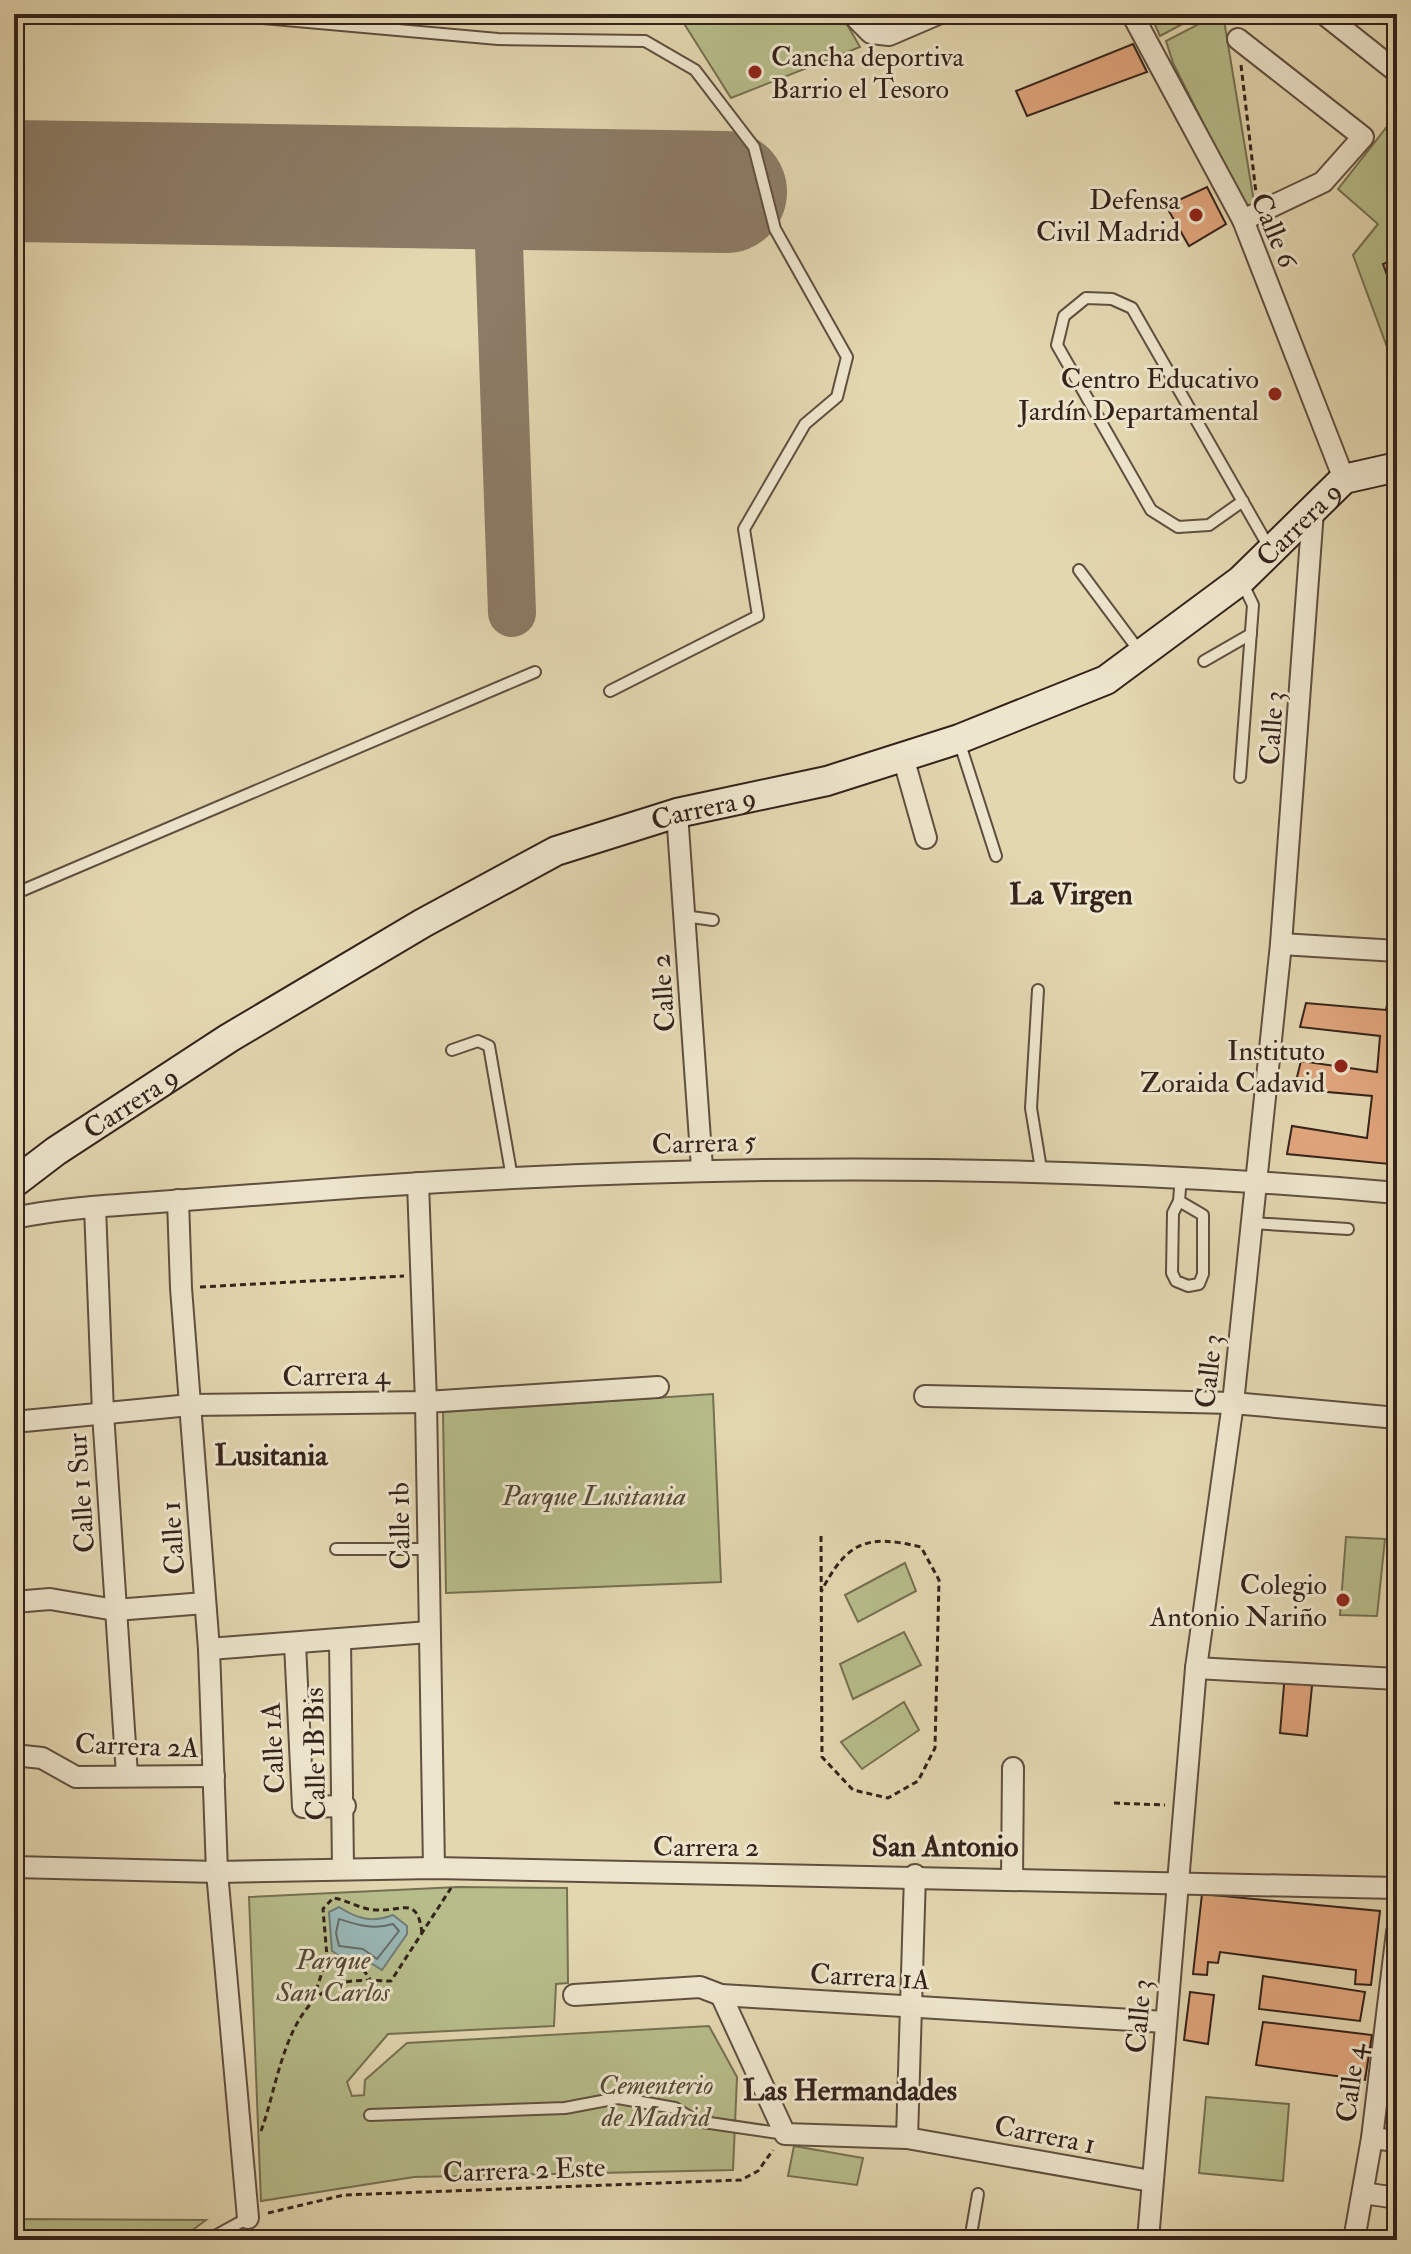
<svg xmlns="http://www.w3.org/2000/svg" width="1411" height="2254" viewBox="0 0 1411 2254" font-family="'IM FELL Double Pica',serif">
  <rect width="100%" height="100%" fill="#e3d7b0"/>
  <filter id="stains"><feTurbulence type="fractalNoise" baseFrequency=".0025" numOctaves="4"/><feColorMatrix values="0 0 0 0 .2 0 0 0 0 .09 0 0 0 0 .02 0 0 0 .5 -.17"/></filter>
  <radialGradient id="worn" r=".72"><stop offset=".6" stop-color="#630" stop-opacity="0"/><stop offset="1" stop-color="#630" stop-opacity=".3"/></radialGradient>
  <!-- green -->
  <g fill="#b6bd8a" stroke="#757052" stroke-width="2">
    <path d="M678,14H841L860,47L731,98Z"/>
    <path d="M1150,14H1201L1160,36Z"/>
    <path d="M1218,14H1223L1255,208L1247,210L1173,63L1166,41Z"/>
    <path d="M1397,114V374L1353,255L1378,224L1338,189Z"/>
    <path d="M713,1394L721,1582L446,1593L443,1412Z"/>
    <path d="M1346,1537L1385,1539L1377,1616L1340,1615Z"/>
    <path d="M905,1563L916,1591L858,1622L845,1595Z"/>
    <path d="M904,1632L921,1665L853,1699L840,1664Z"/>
    <path d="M904,1702L919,1730L862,1769L841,1742Z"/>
    <path d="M458,1887L567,1888L568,1983L556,1984L554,2026L388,2034L347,2082L352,2096L364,2095L365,2080L407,2043L709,2026L737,2077L733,2170L414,2177L261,2201L249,1897Z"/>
    <path d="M1206,2097L1289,2104L1283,2181L1199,2173Z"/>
    <path d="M794,2146L863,2158L857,2185L788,2176Z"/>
    <path d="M14,2219L206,2220L179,2240H14Z"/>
  </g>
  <!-- water -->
  <path fill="#99b7b5" stroke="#717b77" stroke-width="2" d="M339,1907C357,1919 373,1923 393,1915L407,1926V1934L382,1970L361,1957H341L332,1951L329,1912Z"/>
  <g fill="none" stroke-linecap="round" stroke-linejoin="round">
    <!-- shore -->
    <path stroke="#666c68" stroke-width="2" d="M339,1919C358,1925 373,1930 393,1924L399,1931L377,1959L363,1949L339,1946L336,1933Z"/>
    <!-- taxiway -->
    <path stroke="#8c7c66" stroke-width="48" d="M497,188L512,613"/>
    <!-- runway -->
    <path stroke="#8c7c66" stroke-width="122" d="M14,181L726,192"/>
  </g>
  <!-- building -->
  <g fill="#e2a67d" stroke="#34221b" stroke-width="2">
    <path d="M1133,44L1147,72L1027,116L1016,91Z"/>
    <path d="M1207,187L1226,224L1189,246L1166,206Z"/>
    <path d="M1397,258V296L1395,297L1383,264Z"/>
    <path d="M1394,969L1397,970V1127H1394L1389,1164L1287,1154L1292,1126L1367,1138L1372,1096L1294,1089L1301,1061L1377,1072L1380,1036L1300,1027L1306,1003L1386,1010Z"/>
    <path d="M1285,1673L1313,1676L1307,1736L1280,1733Z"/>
    <path d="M1202,1894L1380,1911L1371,1985L1355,1984L1356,1970L1220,1952L1218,1963L1208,1962L1207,1975L1193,1974Z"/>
    <path d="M1263,1976L1365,1992L1360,2021L1259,2009Z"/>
    <path d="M1190,1992L1214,1995L1208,2044L1184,2040Z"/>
    <path d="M1263,2022L1372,2035L1365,2080L1256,2065Z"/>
  </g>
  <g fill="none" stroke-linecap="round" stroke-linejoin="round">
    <defs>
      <g id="lane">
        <path d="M219,14L498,39L645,41L695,70L754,147L775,229L847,357L837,397L805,424L744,529L758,616L610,691"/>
        <path d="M1243,501L1209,525L1178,527L1151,510L1057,345L1064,316L1086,298L1112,299L1132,308L1270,549"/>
        <path d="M1079,570L1140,652"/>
        <path d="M1204,661L1251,634"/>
        <path d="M959,741L996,856"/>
        <path d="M1240,777L1253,605L1242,582"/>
        <path d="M14,894L535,672"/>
        <path d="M684,916L713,920"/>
        <path d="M1038,990L1031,1108L1041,1169"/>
        <path d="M452,1050L478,1041L489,1046L512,1178"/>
        <path d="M1179,1201L1173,1213L1172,1273L1176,1281L1188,1286L1199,1284L1203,1274V1215L1179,1201L1181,1176"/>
        <path d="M1252,1223L1348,1229"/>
        <path d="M336,1549H428"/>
        <path d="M370,2115L565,2108L618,2098L675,2108L696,2121L785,2134"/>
        <path d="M208,2240L248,2218"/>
        <path d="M970,2240L978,2194"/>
      </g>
      <g id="street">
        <path d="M852,14L871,33L889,35L938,14"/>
        <path d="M1132,14L1243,220L1344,479"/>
        <path d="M1324,14L1397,72"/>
        <path d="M1238,39L1363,137L1323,182L1243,220"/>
        <path d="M903,757L926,838"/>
        <path d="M677,813L702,1168"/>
        <path d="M1281,944L1397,951"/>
        <path d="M418,1183L426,1402L434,1868"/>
        <path d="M178,1200L181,1288L209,1649L217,1872L248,2218"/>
        <path d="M95,1207L103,1413L127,1775"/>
        <path d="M14,1218C57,1209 101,1206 145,1203C217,1197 289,1192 361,1187C707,1163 1051,1162 1397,1193"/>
        <path d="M925,1396L1233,1403L1397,1418"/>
        <path d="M14,1422L190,1405L426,1402L658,1387"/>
        <path d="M14,1602L50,1599L115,1610L205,1603"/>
        <path d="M340,1640L343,1868"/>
        <path d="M295,1644L303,1807L345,1806"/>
        <path d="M209,1649L429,1632"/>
        <path d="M1196,1668L1397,1679"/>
        <path d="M14,1755L42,1758L76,1777L214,1776"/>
        <path d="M14,1867L217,1872L434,1868L1397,1888"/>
        <path d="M1012,1879L1013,1768"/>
        <path d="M574,1995L700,1987L721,1995L1165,2022"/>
        <path d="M721,1995L785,2134L907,2138L1151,2181"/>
        <path d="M907,2138L915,1875"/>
        <path d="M1372,2138L1397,2141"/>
        <path d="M1363,2193L1397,2198"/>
        <path d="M1148,2240L1196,1668L1233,1403L1281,944L1313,511"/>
        <path d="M1354,2240L1372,2138L1397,1932"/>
      </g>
      <g id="secondary">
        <path id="s1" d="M14,1183L56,1151L229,1038L423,923L556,851L677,813L827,781L959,739L1106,680L1241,580L1344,479L1397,467"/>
      </g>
    </defs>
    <!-- lane casing -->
    <use href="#lane" stroke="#604f40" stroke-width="14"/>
    <!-- street casing -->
    <use href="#street" stroke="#604f40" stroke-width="24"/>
    <!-- secondary casing -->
    <use href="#secondary" stroke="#34221b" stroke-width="32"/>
    <!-- path -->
    <g stroke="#34221b" stroke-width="3" stroke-dasharray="6 4" stroke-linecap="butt">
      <path d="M1241,65L1256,193"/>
      <path d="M200,1287L404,1276"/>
      <path d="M821,1536L822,1757L853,1790L888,1798L918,1781L935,1748L939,1580L921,1547C867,1534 847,1541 821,1592"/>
      <path d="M1114,1803L1165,1805"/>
      <path d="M327,1957L359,1964L370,1979"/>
      <path d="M313,2000L327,1957L323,1909L333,1898C348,1900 361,1910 377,1910C401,1912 418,1894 422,1934"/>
      <path d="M261,2131C278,2086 284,2008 336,1985C352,1978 374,1981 391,1981L451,1888"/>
      <path d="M268,2213L344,2195L741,2180L758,2171L773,2150"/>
      <path d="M656,2232L661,2240"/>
    </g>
    <!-- lane -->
    <use href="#lane" stroke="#ede5cc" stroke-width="10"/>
    <!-- street -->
    <use href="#street" stroke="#ede5cc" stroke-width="20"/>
    <!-- secondary -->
    <use href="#secondary" stroke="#ede5cc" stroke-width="28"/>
  </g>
  <!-- markers -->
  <g fill="#8f2418" stroke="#ede5cc" stroke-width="3">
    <circle cx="755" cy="72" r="8"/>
    <circle cx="1196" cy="215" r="8"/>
    <circle cx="1275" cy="394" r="8"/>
    <circle cx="1341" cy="1066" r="8"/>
    <circle cx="1343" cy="1600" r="8"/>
  </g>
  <g text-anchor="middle" stroke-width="6" stroke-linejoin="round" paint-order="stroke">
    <!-- poi labels -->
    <g font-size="28" fill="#34221b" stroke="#ede5cc" text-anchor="end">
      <text x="771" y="66" text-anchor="start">Cancha deportiva<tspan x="771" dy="32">Barrio el Tesoro</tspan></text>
      <text x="1180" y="209">Defensa<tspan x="1180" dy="32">Civil Madrid</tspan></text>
      <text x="1259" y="388">Centro Educativo<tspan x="1259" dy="32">Jardín Departamental</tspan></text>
      <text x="1325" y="1060">Instituto<tspan x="1325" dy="32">Zoraida Cadavid</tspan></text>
      <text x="1327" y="1594">Colegio<tspan x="1327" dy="32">Antonio Nariño</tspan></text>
    </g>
    <!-- street labels -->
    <g font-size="28" fill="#34221b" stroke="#ede5cc">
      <text transform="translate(1275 230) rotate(67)" y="10">Calle 6</text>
      <text dy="10" stroke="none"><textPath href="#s1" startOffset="1462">Carrera 9</textPath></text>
      <text transform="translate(1271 728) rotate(-86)" y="10">Calle 3</text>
      <text dy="10" stroke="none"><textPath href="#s1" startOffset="790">Carrera 9</textPath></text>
      <text transform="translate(662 993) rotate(-94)" y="10">Calle 2</text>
      <text dy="10" stroke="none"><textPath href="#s1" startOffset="142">Carrera 9</textPath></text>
      <text transform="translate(704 1142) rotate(-2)" y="10">Carrera 5</text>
      <text transform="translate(1208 1371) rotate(-84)" y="10">Calle 3</text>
      <text transform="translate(336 1375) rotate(-1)" y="10">Carrera 4</text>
      <text transform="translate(80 1493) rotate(-94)" y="10">Calle 1 Sur</text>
      <text transform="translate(399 1526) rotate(-91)" y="10">Calle 1b</text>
      <text transform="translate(172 1538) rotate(-94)" y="10">Calle 1</text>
      <text transform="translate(137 1745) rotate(2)" y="10">Carrera 2A</text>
      <text transform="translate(272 1748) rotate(-93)" y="10">Calle 1A</text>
      <text transform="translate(314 1754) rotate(-91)" y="10">Calle 1B Bis</text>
      <text x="706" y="1856">Carrera 2</text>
      <text transform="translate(870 1976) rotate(3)" y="10">Carrera 1A</text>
      <text transform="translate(1138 2016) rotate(-85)" y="10">Calle 3</text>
      <text transform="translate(1350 2083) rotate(-83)" y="10">Calle 4</text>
      <text transform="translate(1045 2134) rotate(11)" y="10">Carrera 1</text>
      <text transform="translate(524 2169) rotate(-2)" y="10">Carrera 2 Este</text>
    </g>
    <!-- park labels -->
    <g font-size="28" font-style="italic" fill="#544937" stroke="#ede5cc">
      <text x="594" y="1505">Parque Lusitania</text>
      <text x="333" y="1969">Parque<tspan x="333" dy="32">San Carlos</tspan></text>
      <text x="656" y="2094">Cementerio<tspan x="656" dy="32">de Madrid</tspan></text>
    </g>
    <!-- neighbourhood labels -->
    <g font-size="30" font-weight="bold" fill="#34221b" stroke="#ede5cc">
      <text x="1071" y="904">La Virgen</text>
      <text x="271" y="1465">Lusitania</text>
      <text x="945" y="1856">San Antonio</text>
      <text x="850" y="2100">Las Hermandades</text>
    </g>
  </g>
  <!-- margin -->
  <rect width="1411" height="2254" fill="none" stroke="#e3d7b0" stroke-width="48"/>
  <rect x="16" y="16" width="1379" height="2222" fill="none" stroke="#34221b" stroke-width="4"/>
  <rect x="24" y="24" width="1363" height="2206" fill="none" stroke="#34221b" stroke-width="2"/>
  <rect width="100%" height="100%" filter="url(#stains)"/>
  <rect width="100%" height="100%" fill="url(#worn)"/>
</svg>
